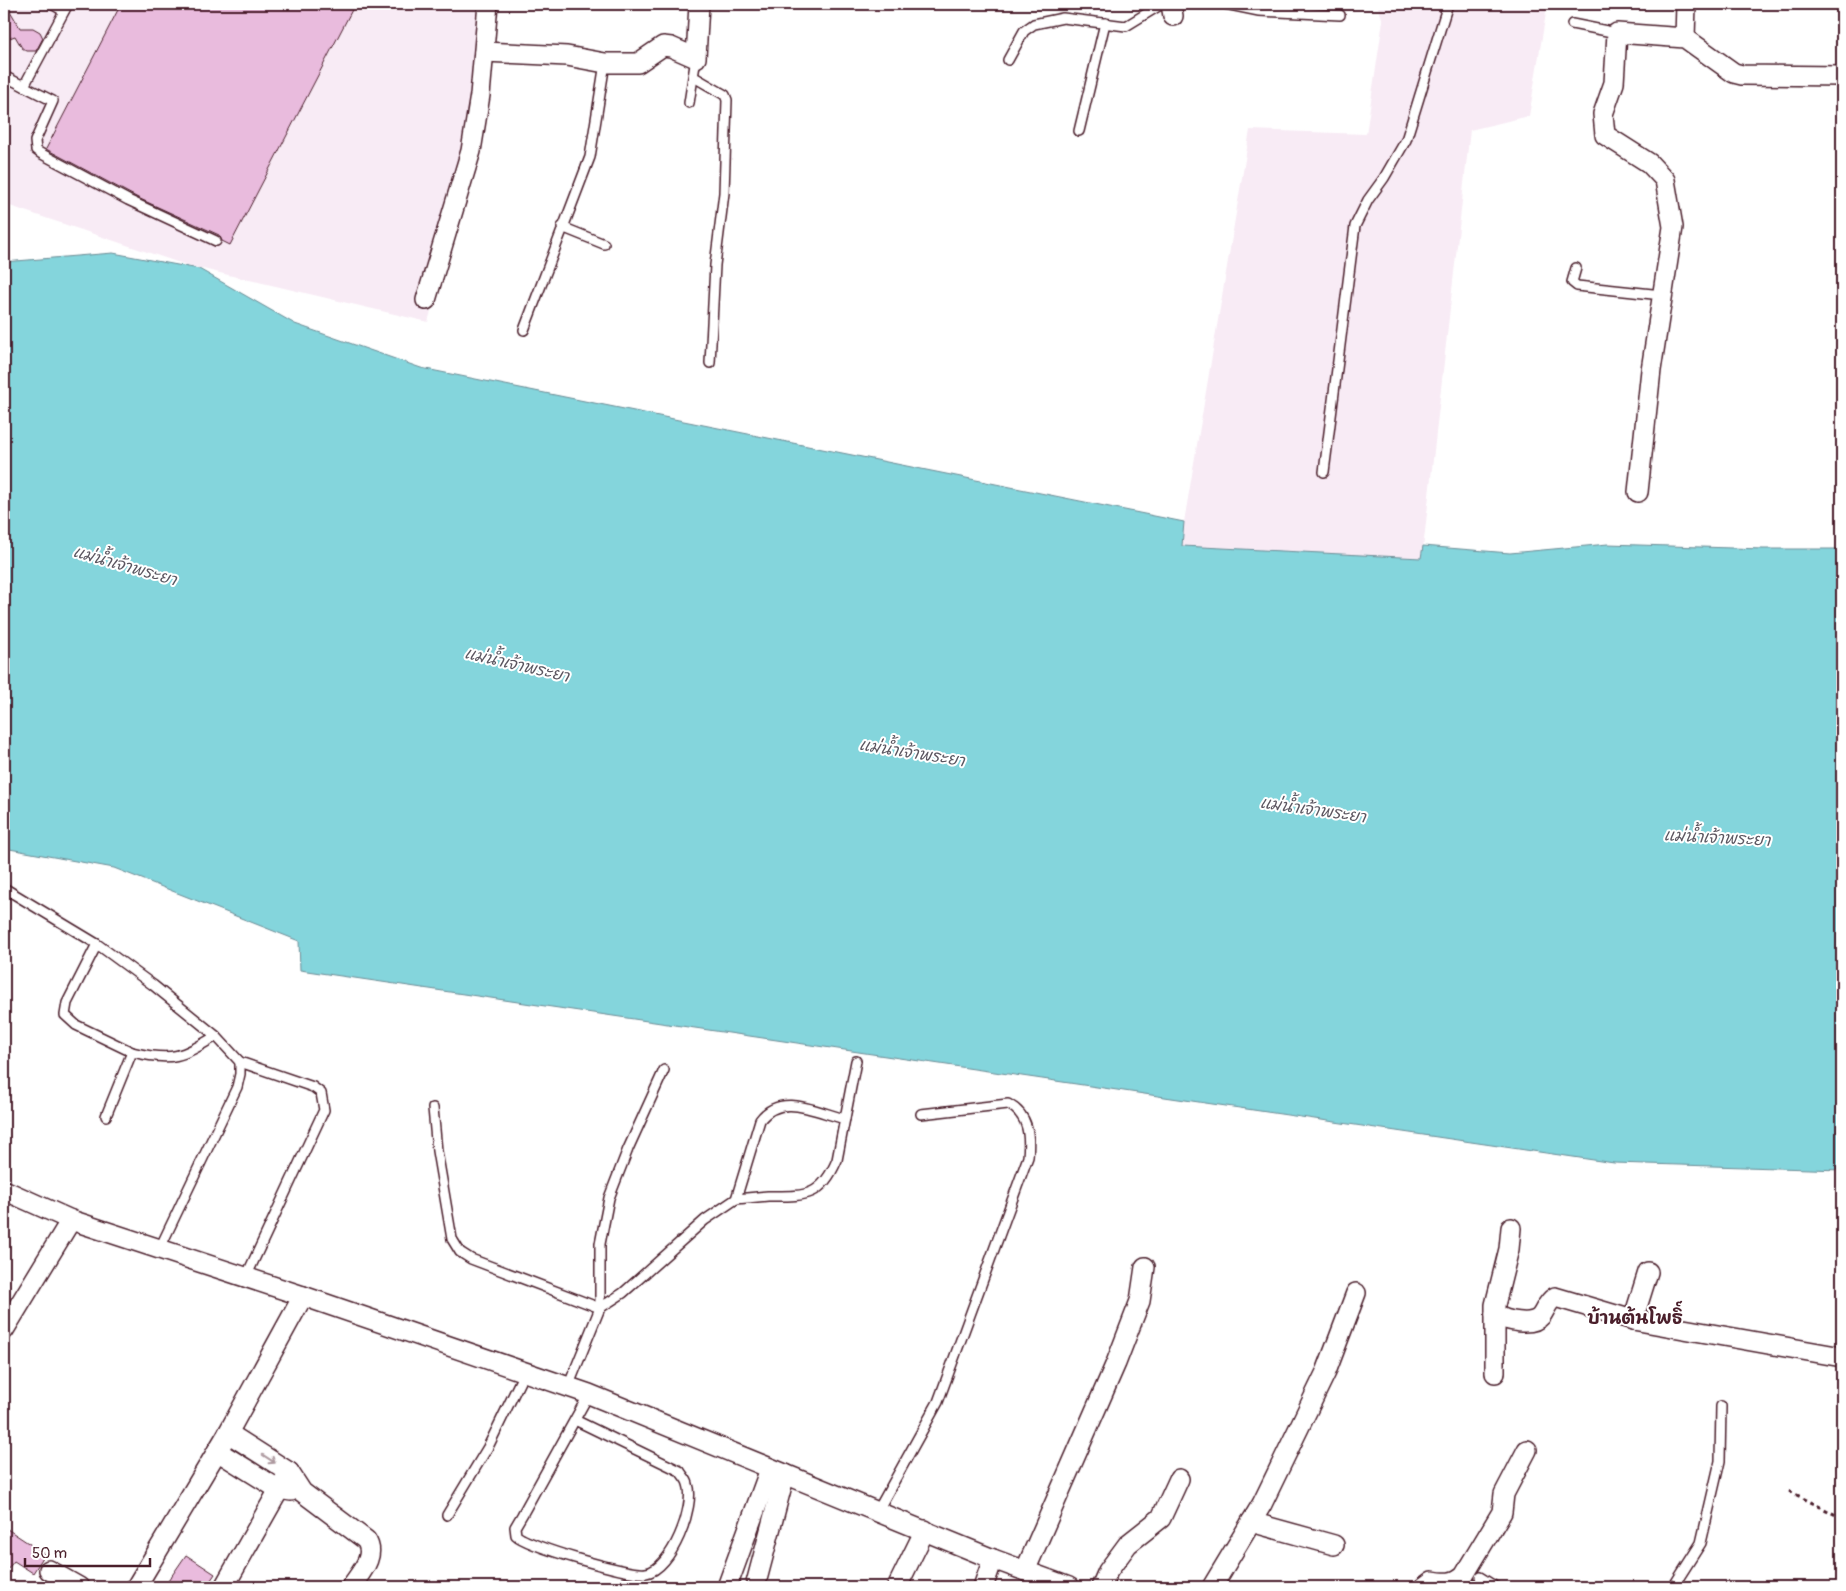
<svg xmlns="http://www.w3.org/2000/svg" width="1846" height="1591" viewBox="0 0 1846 1591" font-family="Pangolin,'Playpen Sans Thai',sans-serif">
  <rect width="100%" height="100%" fill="#fff"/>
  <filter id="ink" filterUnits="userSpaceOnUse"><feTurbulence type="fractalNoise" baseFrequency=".02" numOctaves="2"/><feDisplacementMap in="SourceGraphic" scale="10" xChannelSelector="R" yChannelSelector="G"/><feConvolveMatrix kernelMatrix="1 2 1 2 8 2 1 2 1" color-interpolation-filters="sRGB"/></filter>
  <g filter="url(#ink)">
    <!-- built -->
    <g fill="#f8ebf5">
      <path d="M4,4H491L483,120L428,322L186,265L4,204Z"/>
      <path d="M1377,4H1603L1601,10L1547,7L1529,116L1470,130L1422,558L1182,546L1184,522L1250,130L1366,134L1383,21Z"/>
    </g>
    <!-- water -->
    <path fill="#84d5dc" stroke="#6d8c95" d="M113,253L199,269L295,324L421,368L1184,522L1182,546L1421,558L1423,546L1510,553L1608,544L1763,549H1842V1170L1614,1163L300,970L299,941L114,868L4,848V262Z"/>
    <!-- building -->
    <g fill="#e9bbdd" stroke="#4a1f2b">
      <path d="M4,4H6L20,28H33L40,32L43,38L36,51H27L22,48L15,36L4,40Z"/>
      <path d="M121,4H355L230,245L222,241L219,235L138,198L46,149Z"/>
      <path d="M4,1527L45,1554L33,1573L14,1561L4,1574Z"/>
      <path d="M186,1555L215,1574L206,1587H164Z"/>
    </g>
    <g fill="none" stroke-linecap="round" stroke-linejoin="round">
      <defs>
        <g id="lane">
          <path d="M52,4L64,11"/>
          <path d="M1225,4L1259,11L1340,15"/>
          <path d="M1572,24L1617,33"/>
          <path d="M1008,60L1024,31L1034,24L1063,18L1126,26L1162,4"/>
          <path d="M4,76L53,101L35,141L36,150L40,153L128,200L216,241"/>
          <path d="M694,77L725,95L727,100L724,193L715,265L710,363"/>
          <path d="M24,86L68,4"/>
          <path d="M689,103L696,58"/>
          <path d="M1079,131L1105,23"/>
          <path d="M562,227L604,244"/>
          <path d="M1576,268L1572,282L1577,286L1662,295"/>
          <path d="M524,330L590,157L605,63"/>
          <path d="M1324,472L1355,226L1368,200L1384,178L1406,140L1448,4"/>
          <path d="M4,888L97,944L153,985L216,1036L240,1062L313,1087L321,1093L324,1110L246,1277"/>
          <path d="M97,944L67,1003L65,1015L76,1025L132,1052"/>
          <path d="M433,1108L437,1151L452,1239L460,1252L471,1259L600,1308L623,1293L705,1220L736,1199L760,1120C781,1092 816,1112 845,1119"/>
          <path d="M106,1116L132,1052C173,1062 181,1057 216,1036"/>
          <path d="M736,1199C747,1198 757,1197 768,1196C805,1196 821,1198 837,1160L856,1061"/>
          <path d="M159,1250L237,1087L240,1074V1062"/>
          <path d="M568,1387L600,1308V1244L609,1198L628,1149L664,1070"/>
          <path d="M575,1420L680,1471C682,1475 687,1479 688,1484C696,1506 671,1570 646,1573C630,1576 527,1546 516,1535L515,1527L522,1515L589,1394"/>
          <path d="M877,1512L938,1402L1028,1157C1030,1136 1029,1115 1008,1104L921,1114"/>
          <path d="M447,1515L488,1447L525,1371"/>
          <path d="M1480,1577L1496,1587"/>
          <path d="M1673,1587L1701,1543L1720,1461L1721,1406"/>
        </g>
        <g id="street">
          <path d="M1171,4L1173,16"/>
          <path d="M1685,38L1686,4"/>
          <path d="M484,52L567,56L605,63H638L663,46L671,47L696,58L699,4"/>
          <path d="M426,300L471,151L480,95L488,4"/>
          <path d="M1638,492L1651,370L1673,227L1665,180L1649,163L1605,135L1603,114L1614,83L1617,33L1685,38L1734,73L1742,75L1842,76"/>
          <path d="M4,1190L71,1220L303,1296L589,1394L993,1559L1069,1587"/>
          <path d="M1495,1314C1505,1321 1532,1327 1541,1316C1546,1309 1547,1302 1555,1297L1633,1320L1842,1357"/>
          <path d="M1633,1320L1648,1272"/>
          <path d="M4,1330L71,1220"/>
          <path d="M1495,1373V1305L1509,1249L1511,1228"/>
          <path d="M228,1433L289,1472L302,1492L366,1540C377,1556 360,1573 351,1587"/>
          <path d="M217,1451L278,1489L291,1491"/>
          <path d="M1251,1522L1334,1545"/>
          <path d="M49,1570L79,1587"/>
          <path d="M1025,1571L1116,1363L1140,1301L1145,1267"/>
          <path d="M136,1587L228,1433L303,1296"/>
          <path d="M224,1587L289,1472"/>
          <path d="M727,1587L770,1469"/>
          <path d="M755,1587L785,1474"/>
          <path d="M897,1587L925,1530"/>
          <path d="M983,1587L993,1559"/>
          <path d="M1101,1587L1108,1571L1128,1544L1161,1518L1179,1479"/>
          <path d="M1212,1587L1262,1504L1326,1372L1356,1293"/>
          <path d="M1424,1587L1432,1581C1445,1583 1454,1584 1464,1575L1502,1512L1504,1494L1527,1450"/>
        </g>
      </defs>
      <!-- lane casing -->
      <use href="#lane" stroke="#4a1f2b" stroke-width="12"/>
      <!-- street casing -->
      <use href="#street" stroke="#4a1f2b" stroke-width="22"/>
      <!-- path -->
      <path stroke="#4a1f2b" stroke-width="3" stroke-dasharray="4 4" stroke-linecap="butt" d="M1789,1491L1842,1518"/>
      <!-- lane -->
      <use href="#lane" stroke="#fff" stroke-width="9"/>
      <!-- street -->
      <use href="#street" stroke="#fff" stroke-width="19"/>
    </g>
    <!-- one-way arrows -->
    <defs><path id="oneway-shaft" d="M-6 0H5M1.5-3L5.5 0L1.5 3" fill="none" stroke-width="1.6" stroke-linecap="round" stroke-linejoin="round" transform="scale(1.25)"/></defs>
    <use stroke="#ae9aa0" href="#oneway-shaft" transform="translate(269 1459) rotate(33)"/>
  </g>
  <g text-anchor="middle" stroke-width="4" stroke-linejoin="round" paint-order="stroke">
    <!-- water labels -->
    <g font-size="16" font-style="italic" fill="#5b5660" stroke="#fff">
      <text transform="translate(125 565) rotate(16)" y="6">แม่น้ำเจ้าพระยา</text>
      <text transform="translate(517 664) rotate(13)" y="6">แม่น้ำเจ้าพระยา</text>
      <text transform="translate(912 752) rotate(9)" y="6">แม่น้ำเจ้าพระยา</text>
      <text transform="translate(1313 809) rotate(8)" y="6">แม่น้ำเจ้าพระยา</text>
      <text transform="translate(1717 837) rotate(3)" y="6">แม่น้ำเจ้าพระยา</text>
    </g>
    <!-- quarter labels -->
    <g font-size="18" font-weight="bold" fill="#4a1f2b" stroke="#fff">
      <text x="1635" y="1324">บ้านต้นโพธิ์</text>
    </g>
  </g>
  <!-- margin -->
  <rect width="1846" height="1591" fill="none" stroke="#fff" stroke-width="20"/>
  <rect x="10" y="10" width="1826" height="1571" fill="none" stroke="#4a1f2b" stroke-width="2" filter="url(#ink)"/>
  <!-- scale -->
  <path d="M25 1558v8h125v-8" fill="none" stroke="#4a1f2b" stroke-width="2.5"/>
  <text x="32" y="1558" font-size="15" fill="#4a1f2b" stroke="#ffffff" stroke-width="4" paint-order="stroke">50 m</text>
</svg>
